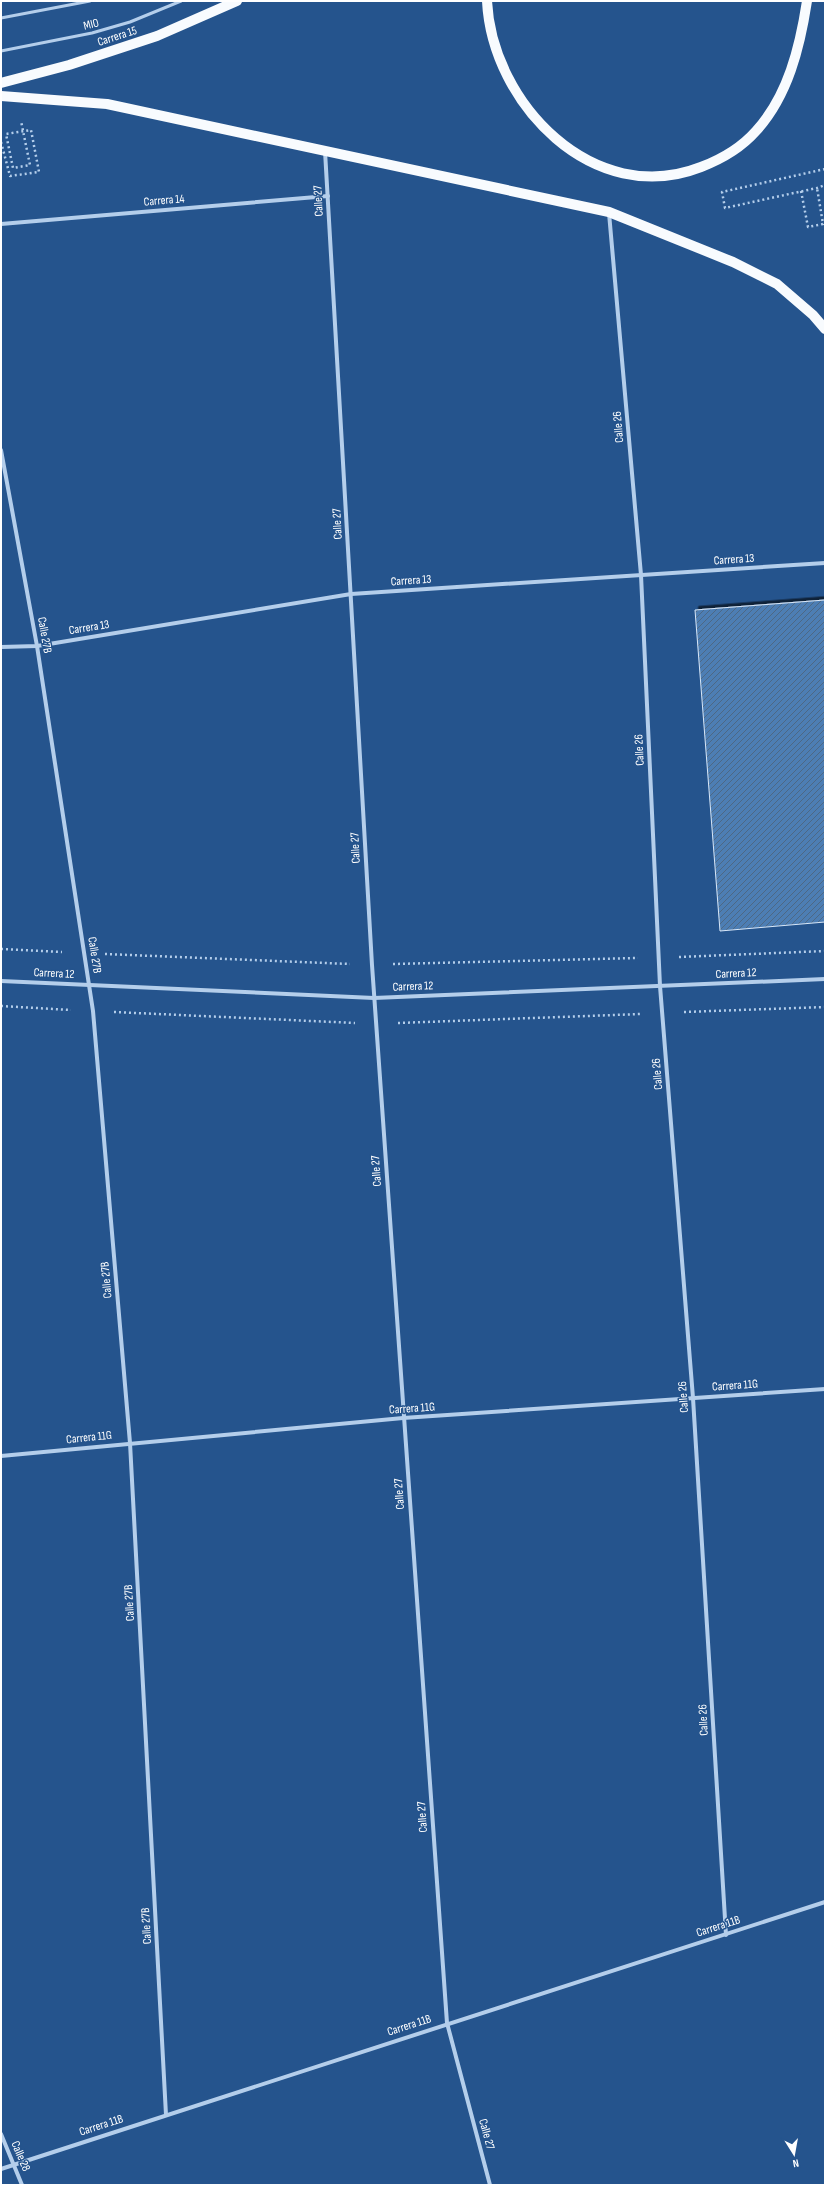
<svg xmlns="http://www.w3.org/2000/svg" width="826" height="2186" viewBox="0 0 826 2186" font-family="'Sofia Sans Condensed',sans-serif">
  <defs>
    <pattern id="building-hatch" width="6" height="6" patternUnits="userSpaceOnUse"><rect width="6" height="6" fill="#4d7eb4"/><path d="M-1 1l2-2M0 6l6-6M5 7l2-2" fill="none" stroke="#4d6885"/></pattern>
    <filter id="shadow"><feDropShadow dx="3.5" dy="-3.5" stdDeviation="0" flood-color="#0009"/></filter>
  </defs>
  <rect width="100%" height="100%" fill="#25548d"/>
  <!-- building -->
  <path fill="url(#building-hatch)" stroke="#d8e7f8" filter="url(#shadow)" d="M825,600V922L720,931L695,610Z"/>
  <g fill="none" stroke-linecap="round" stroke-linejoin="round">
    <!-- path -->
    <g stroke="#b4ceeb" stroke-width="2.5" stroke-dasharray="2 3" stroke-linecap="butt">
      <path d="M1,142L10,176L39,172L31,130L6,134L13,168L30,165L21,121"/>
      <path d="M825,169L722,192L725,208L817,188L825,185"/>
      <path d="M801,191L808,227L823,224L817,188"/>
      <path d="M1,949L62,952"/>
      <path d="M105,954L350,964"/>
      <path d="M679,957L825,951"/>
      <path d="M393,964L638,958"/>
      <path d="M1,1006L71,1010"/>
      <path d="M114,1012L355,1023"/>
      <path d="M684,1012L825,1007"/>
      <path d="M398,1023L641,1014"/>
    </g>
    <!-- service -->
    <g stroke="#b4ceeb" stroke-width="3">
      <path d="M1,18L90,1"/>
      <path d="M1,51L92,33L130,22L181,1"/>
    </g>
    <!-- minor -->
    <g stroke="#b4ceeb" stroke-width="4">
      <path d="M325,151L372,965L447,2023L490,2185"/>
      <path d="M609,213L641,575L660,986L693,1398L726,1935"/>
      <path d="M1,224L328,196"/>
      <path d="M1,450L37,646L93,1011L130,1443L166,2115"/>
      <path d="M1,647L37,646L351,594L825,563"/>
      <path d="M1,981L374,998L825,979"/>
      <path d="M1,1456L403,1418L825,1389"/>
      <path d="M1,2134L22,2185"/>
      <path d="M1,2169L825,1902"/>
    </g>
    <!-- primary -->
    <g stroke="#f8fbfe" stroke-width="10">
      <path d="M487,1C492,104 594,209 701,167C722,159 741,148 756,131C788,96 800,47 807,1"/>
      <path d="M1,83L69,65L157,36L237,1"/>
      <path d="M1,96L107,104L609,212L733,262L777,284L813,315L825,329"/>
    </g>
  </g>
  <g text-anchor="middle" stroke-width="3" stroke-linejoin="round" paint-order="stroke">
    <!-- street labels -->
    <g font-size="12" fill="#fff" stroke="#25548d">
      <text transform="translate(91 24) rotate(-14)" y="4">MIO</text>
      <text transform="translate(117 36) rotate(-18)" y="4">Carrera 15</text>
      <text transform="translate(164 200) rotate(-5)" y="4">Carrera 14</text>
      <text transform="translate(318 201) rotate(-93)" y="4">Calle 27</text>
      <text transform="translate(618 427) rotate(-95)" y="4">Calle 26</text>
      <text transform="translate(337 524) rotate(-93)" y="4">Calle 27</text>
      <text transform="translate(734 559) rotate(-4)" y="4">Carrera 13</text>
      <text transform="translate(411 580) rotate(-4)" y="4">Carrera 13</text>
      <text transform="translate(89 627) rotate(-9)" y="4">Carrera 13</text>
      <text transform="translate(45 635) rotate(80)" y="4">Calle 27B</text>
      <text transform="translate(639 750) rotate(-93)" y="4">Calle 26</text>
      <text transform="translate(355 848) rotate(-93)" y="4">Calle 27</text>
      <text transform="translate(95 955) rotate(81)" y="4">Calle 27B</text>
      <text transform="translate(54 973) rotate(3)" y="4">Carrera 12</text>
      <text transform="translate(736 973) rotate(-3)" y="4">Carrera 12</text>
      <text transform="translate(413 986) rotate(-2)" y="4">Carrera 12</text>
      <text transform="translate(657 1074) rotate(-95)" y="4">Calle 26</text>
      <text transform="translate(376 1171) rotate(-94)" y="4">Calle 27</text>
      <text transform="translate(106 1280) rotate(-95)" y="4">Calle 27B</text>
      <text transform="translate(735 1385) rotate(-4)" y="4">Carrera 11G</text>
      <text transform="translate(683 1397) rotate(-94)" y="4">Calle 26</text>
      <text transform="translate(412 1408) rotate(-4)" y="4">Carrera 11G</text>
      <text transform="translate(89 1437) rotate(-6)" y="4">Carrera 11G</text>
      <text transform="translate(399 1494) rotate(-94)" y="4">Calle 27</text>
      <text transform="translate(129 1603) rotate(-93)" y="4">Calle 27B</text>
      <text transform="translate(703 1720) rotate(-93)" y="4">Calle 26</text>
      <text transform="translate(422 1817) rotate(-94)" y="4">Calle 27</text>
      <text transform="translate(146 1926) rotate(-93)" y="4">Calle 27B</text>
      <text transform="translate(718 1926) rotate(-18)" y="4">Carrera 11B</text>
      <text transform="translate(409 2025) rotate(-18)" y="4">Carrera 11B</text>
      <text transform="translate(101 2125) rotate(-18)" y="4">Carrera 11B</text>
      <text transform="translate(487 2134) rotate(75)" y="4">Calle 27</text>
      <text transform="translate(21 2156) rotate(67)" y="4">Calle 28</text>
    </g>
  </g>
  <!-- border -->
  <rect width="826" height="2186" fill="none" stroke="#ffffff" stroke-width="4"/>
  <!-- north arrow -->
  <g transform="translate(794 2154) rotate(169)" stroke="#25548d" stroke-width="3" paint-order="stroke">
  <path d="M0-3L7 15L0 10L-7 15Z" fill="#ffffff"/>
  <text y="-6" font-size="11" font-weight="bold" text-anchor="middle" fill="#ffffff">N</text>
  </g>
</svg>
